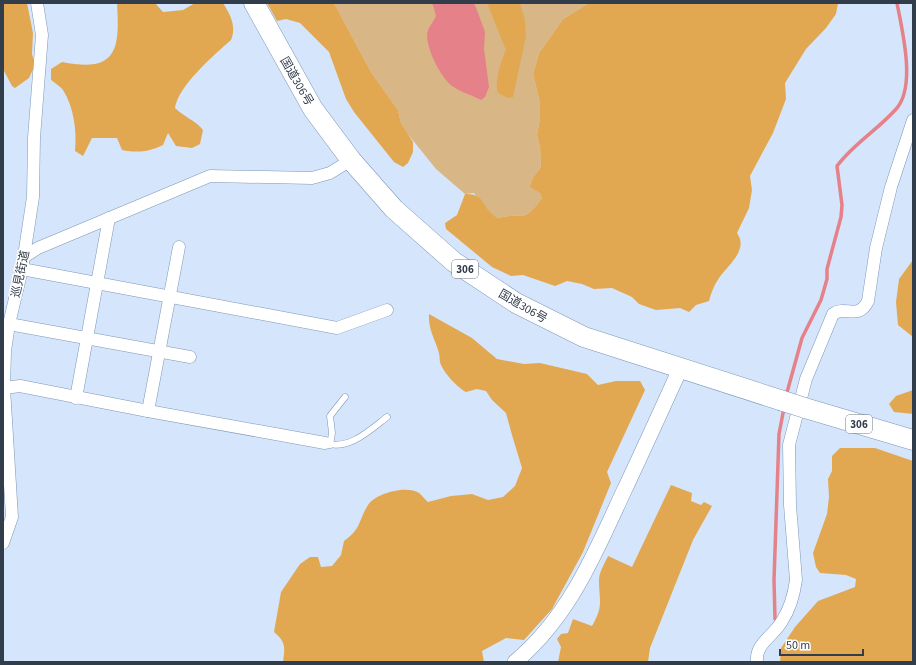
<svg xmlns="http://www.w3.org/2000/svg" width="916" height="665" viewBox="0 0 916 665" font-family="'Source Sans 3','Noto Sans JP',sans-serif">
  <rect width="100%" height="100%" fill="#d5e5fb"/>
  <!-- green -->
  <path fill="#d9b685" d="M334,3H589L563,19L539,53L533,74L540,103V117L537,135L540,147L541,167L534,176L542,198C521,226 524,211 498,218L490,215L474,193L465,194L436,169L407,133L401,123L398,110L371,72Z"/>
  <!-- forest -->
  <g fill="#e2a851">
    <path d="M3,3H27L33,33L32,54L35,65L29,78L15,88L12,86L3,69Z"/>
    <path d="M117,3H155L163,12L183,10L195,3H223C230,14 237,27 231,40C214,55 178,86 175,108C184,117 195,120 203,130L200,144L192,148L176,146L168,133L163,145C149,152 137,153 122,150L117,138H92L83,156L75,151C77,132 74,107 63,90C60,86 55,83 51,80V69L62,62C117,73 120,50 117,3Z"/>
    <path d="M267,3H334L371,72L398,110L401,123L413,142V152L408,163L403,167L394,162L354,112L346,99L329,52L300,23L286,19L277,21Z"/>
    <path d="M487,3H520L525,21L526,36L513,97L508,98L498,93C494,83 501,60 506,50Z"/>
    <path d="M589,3H838L836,14L826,28L806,49L785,83L786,99L773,133L750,176L752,190L749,208L737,233C749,250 728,265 719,278C714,285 711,293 709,301L696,305L689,312L680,308L656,310L639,304L632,297L612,288L594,289L582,284L567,281L555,286L523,275L511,276L492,267L446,229L445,223L457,215L465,194C487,193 481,210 498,218C524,211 521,226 542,198L540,193L530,187L534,176L541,167L540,147L537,135L540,117V103L533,74L539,53L563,19Z"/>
    <path d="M913,260V337L898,325L896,302L899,279Z"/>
    <path d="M429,314L472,338L497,359L524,364L540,363L587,374L598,385L616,381H640L645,390L607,472L611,483L583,552L552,609L524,640L506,638L482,651L484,662H283C285,647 286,642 274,632L281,592L300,564L310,557H318L321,567L332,566L341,555L344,541C362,528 358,521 368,505C376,493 407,485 419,493C422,495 425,500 428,502L451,496L472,494L488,500L503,497L515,486L522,468L512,435L506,413L492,400L486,391L477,389L466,392C458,388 445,374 441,365C439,361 440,357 439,353C435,339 428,329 429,314Z"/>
    <path d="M913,390V414L894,412L889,404L896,396Z"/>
    <path d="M840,448H875L913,461V662H780L781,648L795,627L818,601L855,587L856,579L846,575L820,573L816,567L813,553L827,514L829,497L828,479L832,471V456Z"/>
    <path d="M671,485L692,493L691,501L701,505L704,502L712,506L693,540L650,648L648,662H558L561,647L557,639L561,634L568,633L573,619L592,626C604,605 599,601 599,580C599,572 605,563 608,556L632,567Z"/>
  </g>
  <!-- water -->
  <path fill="#e58189" d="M430,3H473L475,5L485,32L484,49L489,87L485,97L481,100C472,95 460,92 452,86C441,78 423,44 428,30C430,25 434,21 436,16L433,5Z"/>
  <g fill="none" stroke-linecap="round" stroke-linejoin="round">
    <!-- stream -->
    <g stroke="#e58189" stroke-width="3.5">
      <path d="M786,396L802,338L821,300L827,279V269L841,217L842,205L837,166C854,143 879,129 897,108C916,85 902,30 897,3"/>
      <path d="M775,619L774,580L779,434L784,408"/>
    </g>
    <defs>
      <g id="service">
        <path d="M325,443C349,451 370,430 387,417"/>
        <path d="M330,445L332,433L330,416L345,397"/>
      </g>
      <g id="minor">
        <path d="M24,257L38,248L210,176L312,178L330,173L351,160"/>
        <path d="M22,269L337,328L387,310"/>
        <path d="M9,324L190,357"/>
        <path d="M4,388L20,386L148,411L325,443"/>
        <path d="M76,398L109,218"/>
        <path d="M148,411L179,247"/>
        <path d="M3,543L12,517L4,388L5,351L9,324L22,269L33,197L34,138L42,35L37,3"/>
        <path d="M757,662C755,643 774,636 782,621C790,609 794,594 796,580L790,505L789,445L806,379L833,314C845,305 858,321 868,301L876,248L891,187L913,120"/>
      </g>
      <path id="tertiary" d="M515,662C568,618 594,556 622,495C642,453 661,411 680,369"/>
      <g id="trunk">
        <path d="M254,3L313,109L351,160L394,209L454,262L516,303L584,337L780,400"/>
        <path d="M805,408L913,440"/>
      </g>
    </defs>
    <!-- service casing -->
    <use href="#service" stroke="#7e97b8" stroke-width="7"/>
    <!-- minor casing -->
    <use href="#minor" stroke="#7e97b8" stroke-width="13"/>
    <!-- tertiary casing -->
    <use href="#tertiary" stroke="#7e97b8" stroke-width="16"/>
    <!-- trunk casing -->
    <use href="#trunk" stroke="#7e97b8" stroke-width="21"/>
    <!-- service -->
    <use href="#service" stroke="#fff" stroke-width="6"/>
    <!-- minor -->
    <use href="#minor" stroke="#fff" stroke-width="12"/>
    <!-- tertiary -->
    <use href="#tertiary" stroke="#fff" stroke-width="15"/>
    <!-- trunk -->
    <use href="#trunk" stroke="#fff" stroke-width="20"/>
    <defs>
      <path id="trunk-bridge" d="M780,400L805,408"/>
    </defs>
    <!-- trunk-bridge casing -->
    <use href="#trunk-bridge" stroke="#7e97b8" stroke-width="21" stroke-linecap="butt"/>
    <!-- trunk-bridge -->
    <use href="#trunk-bridge" stroke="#fff" stroke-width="20"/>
  </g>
  <g text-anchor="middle" stroke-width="3" stroke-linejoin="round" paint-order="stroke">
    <!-- shield labels -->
    <g fill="#fff" stroke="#707781" stroke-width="1">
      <rect x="452" y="260" width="26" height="18" rx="3"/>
      <rect x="846" y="415" width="26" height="18" rx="3"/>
    </g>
    <g font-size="11" font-weight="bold" fill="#323d4b">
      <text x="465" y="273">306</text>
      <text x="859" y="428">306</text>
    </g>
    <!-- street labels -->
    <g font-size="12" fill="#323d4b" stroke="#fff">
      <text transform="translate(297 81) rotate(60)" y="4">国道306号</text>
      <text transform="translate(20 274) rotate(-78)" y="4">巡見街道</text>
      <text transform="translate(523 306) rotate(30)" y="4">国道306号</text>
    </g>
  </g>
  <!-- border -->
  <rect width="916" height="665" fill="none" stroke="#323d4b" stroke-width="8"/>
  <!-- scale -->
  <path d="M780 649v6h83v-6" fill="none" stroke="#323d4b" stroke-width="2"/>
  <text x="786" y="649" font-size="12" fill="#323d4b" stroke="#ffffff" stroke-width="3" paint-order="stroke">50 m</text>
</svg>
